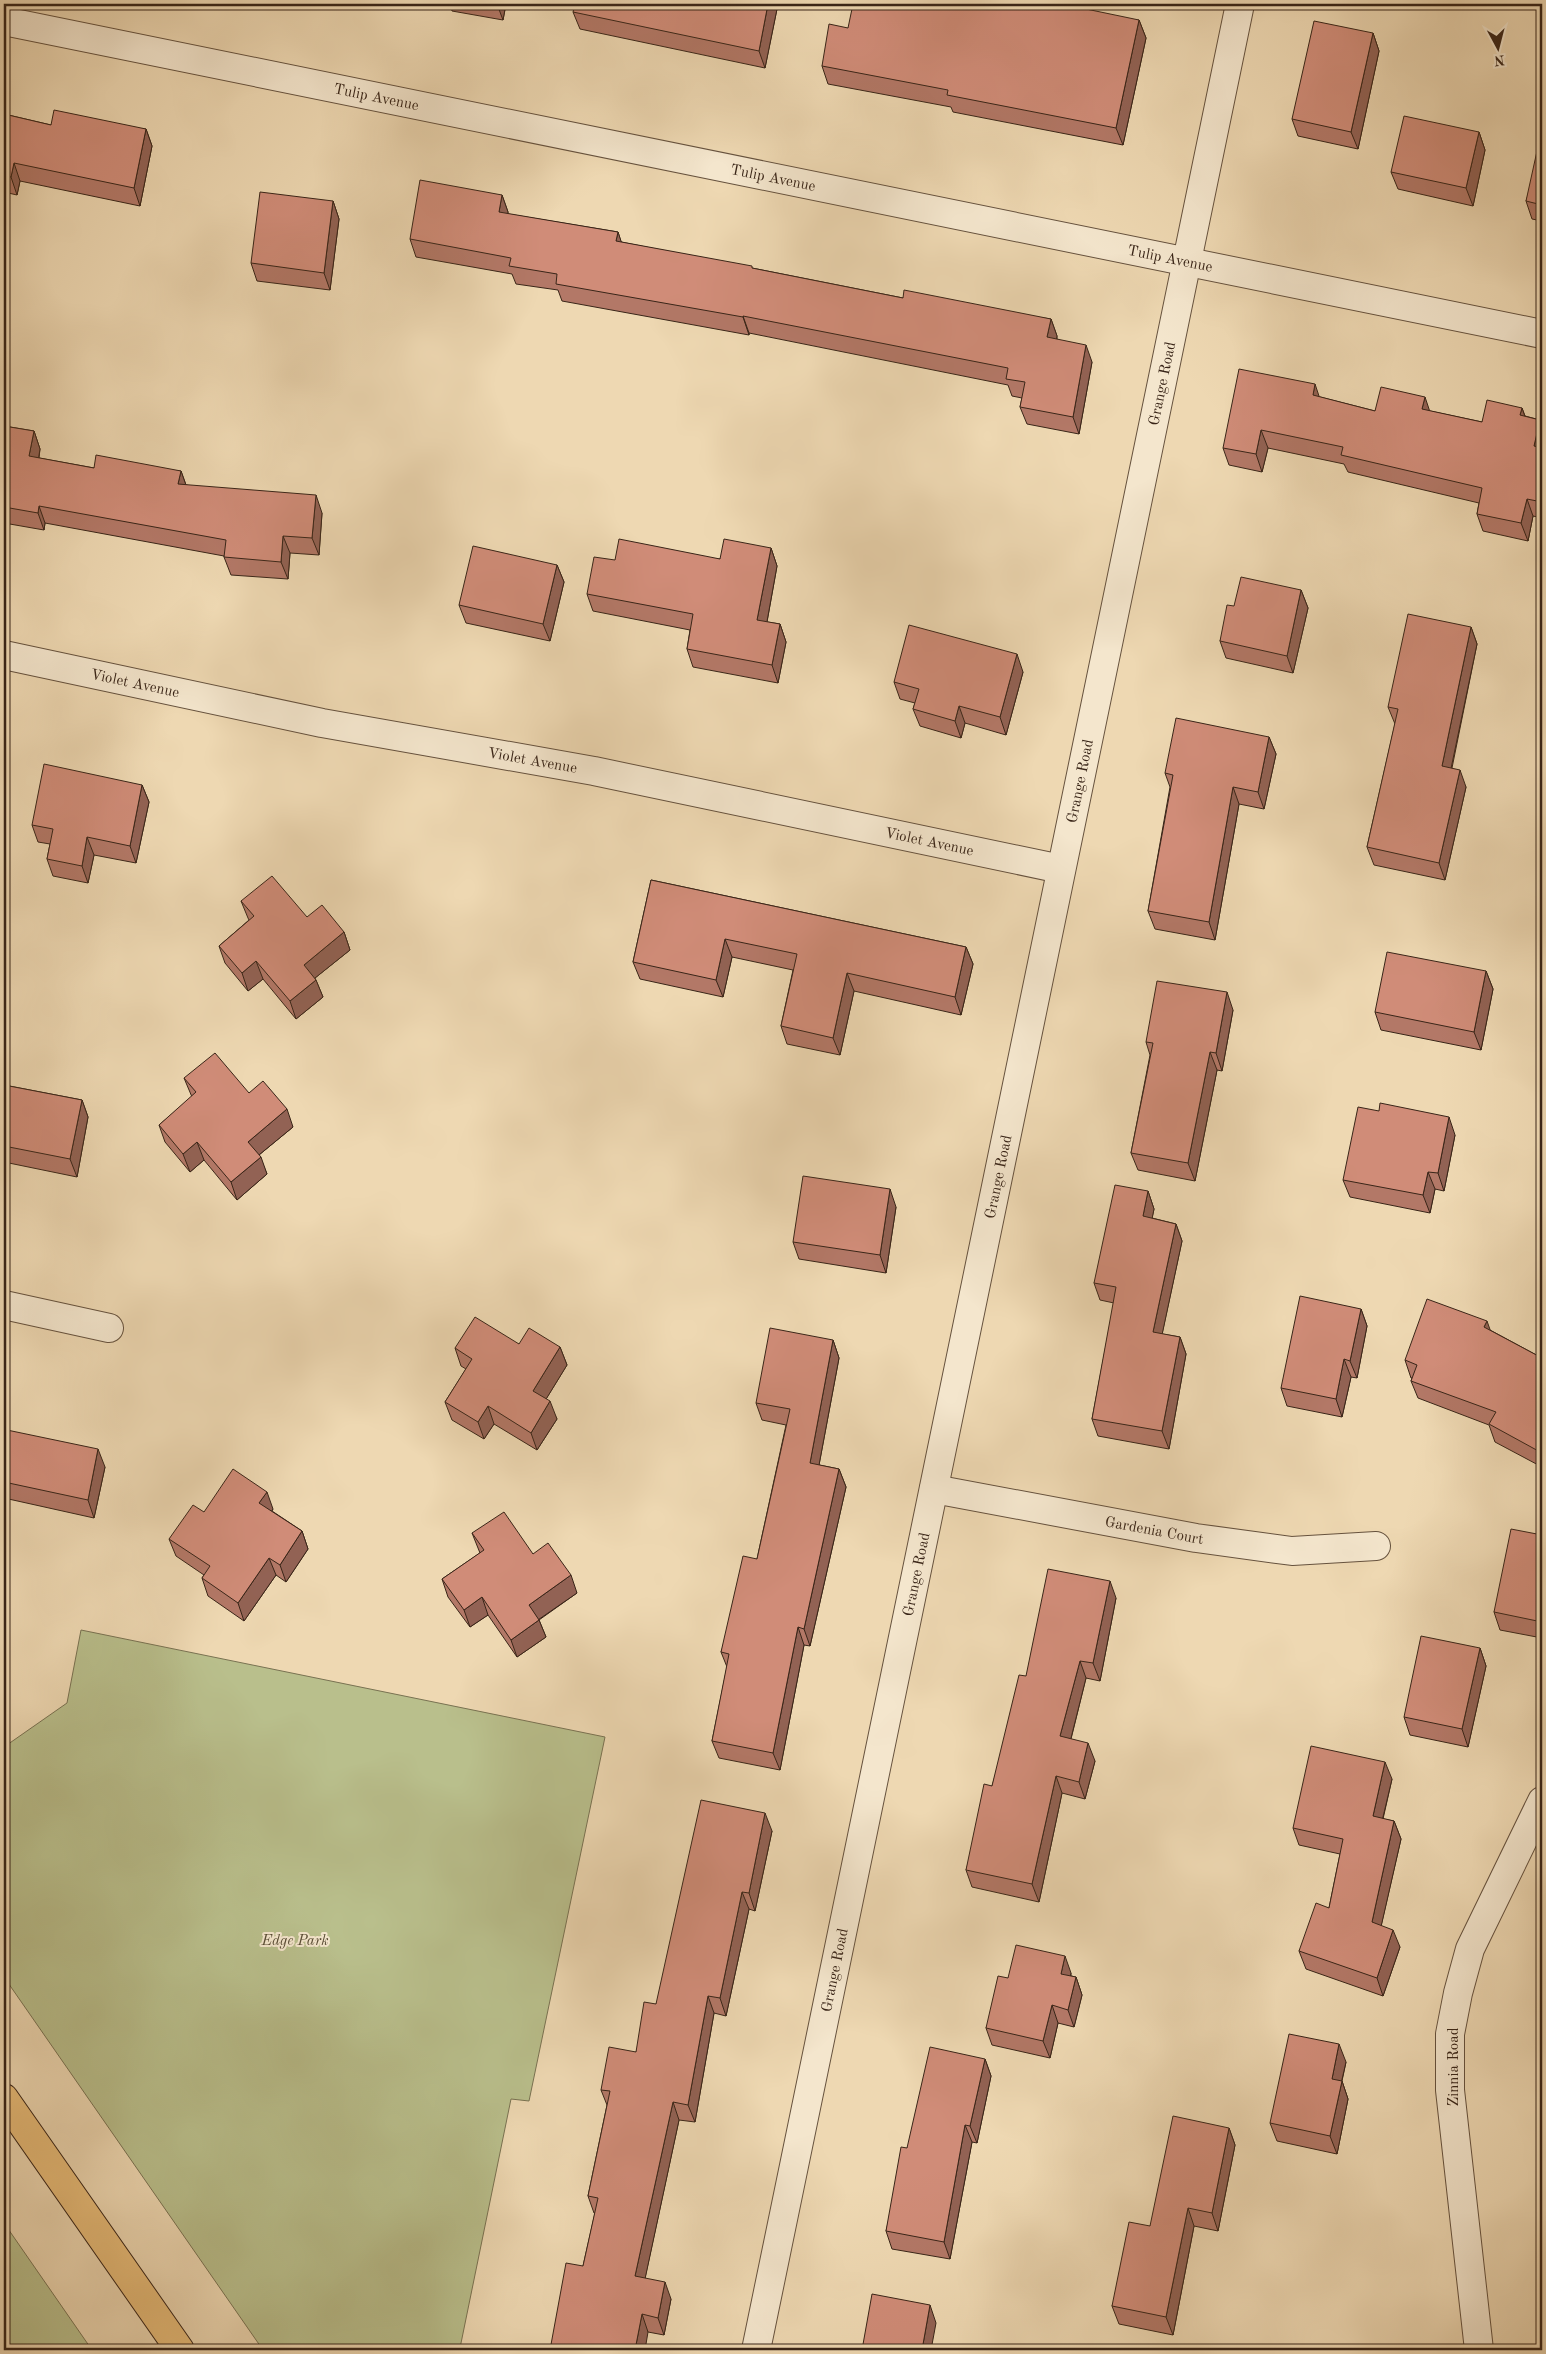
<svg xmlns="http://www.w3.org/2000/svg" width="1546" height="2354" viewBox="0 0 1546 2354" font-family="'Old Standard TT',serif">
  <rect width="100%" height="100%" fill="#eed8b2"/>
  <filter id="stains"><feTurbulence type="fractalNoise" baseFrequency=".004" numOctaves="4"/><feColorMatrix values="0 0 0 0 .2 0 0 0 0 .09 0 0 0 0 .02 0 0 0 .5 -.17"/></filter>
  <radialGradient id="worn" r=".72"><stop offset=".6" stop-color="#630" stop-opacity="0"/><stop offset="1" stop-color="#630" stop-opacity=".3"/></radialGradient>
  <!-- green -->
  <g fill="#b9bf8c" stroke="#797252">
    <path d="M81,1630L605,1737L529,2101L511,2099L460,2348L456,2350H263L4,1977V1747L67,1703Z"/>
    <path d="M4,2223L92,2350H4Z"/>
  </g>
  <g fill="none" stroke-linecap="round" stroke-linejoin="round">
    <defs>
      <g id="minor">
        <path id="s1" d="M4,21L1542,334"/>
        <path id="s2" d="M4,655L322,723L594,771L1061,869"/>
        <path d="M4,1305L109,1328"/>
        <path id="s3" d="M934,1489L1196,1538L1292,1551L1376,1546"/>
        <path id="s4" d="M756,2350L1240,4"/>
        <path d="M1479,2350L1450,2090V2034L1458,1993L1470,1949L1542,1801"/>
      </g>
      <path id="major" d="M4,2098L180,2350"/>
    </defs>
    <!-- minor casing -->
    <use href="#minor" stroke="#66523e" stroke-width="30"/>
    <!-- major casing -->
    <use href="#major" stroke="#392518" stroke-width="30"/>
    <!-- minor -->
    <use href="#minor" stroke="#f4e6cd" stroke-width="28"/>
    <!-- major -->
    <use href="#major" stroke="#e7bc79" stroke-width="28"/>
  </g>
  <!-- wall -->
  <g fill="#b37867" stroke="#392518">
    <path d="M450,4H506L503,20L452,11Z"/>
    <path d="M778,4L765,68L580,29L573,12Z"/>
    <path d="M1139,20L1146,38L1123,145L953,112L951,107L828,84L822,66L848,28Z"/>
    <path d="M1373,33L1379,51L1358,149L1298,136L1292,119Z"/>
    <path d="M4,114L51,125L146,129L152,146L140,206L20,181L17,195L4,192Z"/>
    <path d="M1479,132L1485,150L1473,206L1398,189L1391,172Z"/>
    <path d="M1542,152V221L1532,219L1526,201Z"/>
    <path d="M502,195L508,212V214L618,232L621,242L903,298L1051,319L1057,336V339L1092,362L1079,434L1027,424L1020,407L1022,398L1012,396L1008,385L749,333V335L562,301L558,290L516,284L512,274L416,257L410,239Z"/>
    <path d="M333,201L339,219L330,290L257,281L251,263Z"/>
    <path d="M1320,397L1375,411H1430L1482,422L1522,408L1525,416L1540,420L1542,427V518L1533,516L1528,541L1483,531L1477,514L1479,503L1348,472L1344,464L1268,448L1262,472L1229,465L1223,448Z"/>
    <path d="M4,426L34,431L40,449L39,458L94,468L181,471L186,485L322,513L319,555L290,553L288,579L231,575L224,557V556L45,523L44,530L4,523Z"/>
    <path d="M771,548L777,566L767,622L780,624L786,642L778,683L693,667L687,649L690,630L593,611L587,594L615,560L720,559Z"/>
    <path d="M557,565L564,582L550,641L466,623L459,605Z"/>
    <path d="M1301,590L1308,608L1293,673L1226,658L1220,641L1234,606Z"/>
    <path d="M1471,627L1477,644L1452,768L1466,787L1445,880L1374,865L1367,847L1395,724L1388,707Z"/>
    <path d="M1023,672L1006,735L965,723L961,738L920,726L913,709L915,703L900,699L894,682Z"/>
    <path d="M1269,737L1276,754L1264,809L1239,804L1215,940L1155,929L1148,911L1170,787L1165,773Z"/>
    <path d="M142,785L149,802L136,863L94,855L88,883L53,876L47,859L50,844L38,842L32,825Z"/>
    <path d="M651,880L966,947L973,964L961,1015L854,991L840,1055L787,1044L781,1026L793,970L732,957L723,997L640,979L633,962Z"/>
    <path d="M241,901L307,917L344,932L350,950L315,978L323,997L296,1019L263,979L248,991L225,963L219,946L249,920L248,918Z"/>
    <path d="M1486,971L1493,989L1481,1050L1381,1030L1375,1012Z"/>
    <path d="M1233,1010L1222,1071L1217,1070L1195,1181L1138,1170L1131,1153L1150,1055L1146,1042Z"/>
    <path d="M184,1078L249,1093L293,1127L259,1155L267,1174L237,1200L204,1160L190,1172L165,1142L159,1125L192,1097Z"/>
    <path d="M4,1085L82,1100L88,1117L77,1177L4,1162Z"/>
    <path d="M1455,1135L1444,1191L1435,1189L1430,1213L1350,1197L1343,1180Z"/>
    <path d="M1542,1140V1175L1537,1162Z"/>
    <path d="M1148,1191L1154,1209L1152,1218L1176,1224L1182,1241L1162,1334L1180,1337L1186,1354L1169,1449L1098,1436L1092,1419L1114,1303L1100,1300L1094,1283Z"/>
    <path d="M896,1207L886,1273L799,1259L793,1242Z"/>
    <path d="M1361,1309L1367,1326L1357,1378L1351,1377L1342,1417L1287,1406L1281,1388Z"/>
    <path d="M1490,1330L1542,1358V1467L1495,1442L1489,1425L1418,1398L1411,1381L1412,1378H1411L1405,1360Z"/>
    <path d="M833,1340L839,1358L819,1465L839,1469L846,1487L810,1646L804,1645L780,1770L719,1758L712,1741L727,1667L721,1652L757,1559L786,1425L762,1420L756,1403Z"/>
    <path d="M519,1344L560,1347L567,1365L546,1399L557,1419L537,1450L494,1424L484,1439L452,1420L445,1402L466,1369L461,1366L455,1348Z"/>
    <path d="M4,1444L105,1467L94,1518L4,1498Z"/>
    <path d="M273,1509L272,1511L302,1531L308,1549L286,1582L276,1575L244,1621L208,1596L202,1578L204,1575L176,1556L169,1539L204,1512Z"/>
    <path d="M472,1533L533,1554L577,1593L539,1620L546,1637L517,1657L488,1615L470,1627L448,1597L442,1579L480,1553Z"/>
    <path d="M1542,1535V1638L1500,1630L1494,1612Z"/>
    <path d="M1116,1598L1100,1681L1086,1678L1071,1739L1095,1761L1085,1799L1062,1793L1039,1902L972,1887L966,1870L1026,1676Z"/>
    <path d="M1480,1648L1486,1666L1468,1747L1410,1735L1404,1717Z"/>
    <path d="M1392,1779L1383,1819L1394,1821L1401,1839L1381,1926L1400,1947L1383,1996L1306,1969L1299,1951L1329,1908L1340,1854L1299,1845L1293,1828Z"/>
    <path d="M772,1831L755,1911L749,1909L726,2016L714,2013L695,2122L679,2120L645,2278L671,2299L664,2335L648,2332L583,2266L595,2213H594L588,2196L607,2105L601,2090L636,2052L656,2004Z"/>
    <path d="M1071,1973V1976L1076,1977L1082,1995L1074,2027L1058,2023L1050,2058L992,2045L986,2028L1008,1978Z"/>
    <path d="M985,2059L991,2076L977,2143L972,2142L950,2259L892,2249L886,2231L907,2148Z"/>
    <path d="M1346,2062L1342,2081L1348,2099L1337,2154L1277,2141L1270,2123Z"/>
    <path d="M1229,2128L1235,2145L1218,2231L1194,2226L1173,2335L1119,2324L1112,2306L1150,2226Z"/>
  </g>
  <!-- shaded-wall -->
  <g fill="#926254" stroke="#392518">
    <path d="M497,4H506L503,20Z"/>
    <path d="M768,4H778L765,68L759,51Z"/>
    <path d="M1139,20L1146,38L1123,145L1116,128Z"/>
    <path d="M1373,33L1379,51L1358,149L1351,132Z"/>
    <path d="M146,129L152,146L140,206L134,188Z"/>
    <path d="M1479,132L1485,150L1473,206L1466,188Z"/>
    <path d="M14,163L20,181L17,195L11,177Z"/>
    <path d="M502,195L508,212L505,230L499,212Z"/>
    <path d="M333,201L339,219L330,290L324,273Z"/>
    <path d="M618,232L624,250L616,241Z"/>
    <path d="M743,316L749,333V335L743,317Z"/>
    <path d="M1051,319L1057,336L1054,355L1047,337Z"/>
    <path d="M1086,345L1092,362L1079,434L1073,417Z"/>
    <path d="M1315,384L1321,402L1313,395Z"/>
    <path d="M1425,397L1431,415L1422,409Z"/>
    <path d="M1522,408L1528,425L1520,415Z"/>
    <path d="M1540,420L1542,427V456L1534,446Z"/>
    <path d="M1261,430L1268,448L1262,472L1256,454Z"/>
    <path d="M34,431L40,449L36,474L29,456Z"/>
    <path d="M181,471L187,488L178,484Z"/>
    <path d="M316,495L322,513L319,555L312,538Z"/>
    <path d="M1527,499L1533,516L1528,541L1521,523Z"/>
    <path d="M39,506L45,523L44,530L38,513Z"/>
    <path d="M283,536L290,553L288,579L281,562Z"/>
    <path d="M771,548L777,566L764,638L757,620Z"/>
    <path d="M557,565L564,582L550,641L543,624Z"/>
    <path d="M1301,590L1308,608L1293,673L1287,656Z"/>
    <path d="M780,624L786,642L778,683L772,665Z"/>
    <path d="M1471,627L1477,644L1448,783L1442,766Z"/>
    <path d="M1017,654L1023,672L1006,735L1000,717Z"/>
    <path d="M959,706L965,723L961,738L955,721Z"/>
    <path d="M1269,737L1276,754L1264,809L1258,792Z"/>
    <path d="M1460,770L1466,787L1445,880L1439,863Z"/>
    <path d="M142,785L149,802L136,863L130,846Z"/>
    <path d="M1233,787L1239,804L1215,940L1209,922Z"/>
    <path d="M87,837L94,855L88,883L82,866Z"/>
    <path d="M344,932L350,950L310,982L304,965Z"/>
    <path d="M725,939L732,957L723,997L716,980Z"/>
    <path d="M966,947L973,964L961,1015L955,997Z"/>
    <path d="M256,961L263,979L248,991L242,973Z"/>
    <path d="M1486,971L1493,989L1481,1050L1474,1032Z"/>
    <path d="M847,973L854,991L840,1055L833,1038Z"/>
    <path d="M316,980L323,997L296,1019L290,1001Z"/>
    <path d="M1227,992L1233,1010L1222,1071L1216,1053Z"/>
    <path d="M1210,1052L1217,1070L1195,1181L1188,1163Z"/>
    <path d="M82,1100L88,1117L77,1177L70,1159Z"/>
    <path d="M287,1109L293,1127L254,1159L248,1142Z"/>
    <path d="M1449,1117L1455,1135L1444,1191L1438,1173Z"/>
    <path d="M197,1142L204,1160L190,1172L183,1154Z"/>
    <path d="M261,1157L267,1174L237,1200L231,1182Z"/>
    <path d="M1428,1172L1435,1189L1430,1213L1423,1195Z"/>
    <path d="M890,1189L896,1207L886,1273L880,1255Z"/>
    <path d="M1148,1191L1154,1209L1149,1234L1143,1216Z"/>
    <path d="M1176,1224L1182,1241L1159,1349L1153,1332Z"/>
    <path d="M1361,1309L1367,1326L1357,1378L1350,1361Z"/>
    <path d="M1487,1321L1493,1338L1484,1327Z"/>
    <path d="M1180,1337L1186,1354L1169,1449L1162,1431Z"/>
    <path d="M833,1340L839,1358L816,1481L810,1463Z"/>
    <path d="M560,1347L567,1365L540,1409L533,1391Z"/>
    <path d="M1344,1359L1351,1377L1342,1417L1336,1399Z"/>
    <path d="M550,1401L557,1419L537,1450L531,1433Z"/>
    <path d="M488,1406L494,1424L484,1439L478,1422Z"/>
    <path d="M98,1449L105,1467L94,1518L88,1500Z"/>
    <path d="M839,1469L846,1487L810,1646L804,1629Z"/>
    <path d="M267,1492L273,1509L265,1520L259,1503Z"/>
    <path d="M302,1531L308,1549L286,1582L280,1565Z"/>
    <path d="M269,1558L276,1575L244,1621L238,1603Z"/>
    <path d="M571,1575L577,1593L535,1622L529,1605Z"/>
    <path d="M1110,1581L1116,1598L1100,1681L1093,1663Z"/>
    <path d="M482,1597L488,1615L470,1627L464,1610Z"/>
    <path d="M539,1620L546,1637L517,1657L511,1640Z"/>
    <path d="M798,1627L804,1645L780,1770L773,1753Z"/>
    <path d="M1480,1648L1486,1666L1468,1747L1462,1729Z"/>
    <path d="M1080,1661L1086,1678L1067,1754L1060,1736Z"/>
    <path d="M1088,1743L1095,1761L1085,1799L1079,1782Z"/>
    <path d="M1385,1762L1392,1779L1379,1834L1373,1816Z"/>
    <path d="M1056,1776L1062,1793L1039,1902L1032,1884Z"/>
    <path d="M765,1813L772,1831L755,1911L749,1893Z"/>
    <path d="M1394,1821L1401,1839L1378,1940L1372,1922Z"/>
    <path d="M742,1892L749,1909L726,2016L720,1998Z"/>
    <path d="M1393,1930L1400,1947L1383,1996L1377,1978Z"/>
    <path d="M1065,1956L1071,1973L1067,1991L1061,1974Z"/>
    <path d="M1076,1977L1082,1995L1074,2027L1068,2010Z"/>
    <path d="M708,1996L714,2013L695,2122L688,2105Z"/>
    <path d="M1052,2005L1058,2023L1050,2058L1043,2041Z"/>
    <path d="M1339,2044L1346,2062L1338,2097L1332,2079Z"/>
    <path d="M985,2059L991,2076L977,2143L970,2126Z"/>
    <path d="M1342,2081L1348,2099L1337,2154L1330,2136Z"/>
    <path d="M673,2102L679,2120L642,2293L635,2276Z"/>
    <path d="M965,2125L972,2142L950,2259L944,2242Z"/>
    <path d="M1229,2128L1235,2145L1218,2231L1212,2213Z"/>
    <path d="M1188,2208L1194,2226L1173,2335L1166,2317Z"/>
    <path d="M665,2282L671,2299L664,2335L658,2318Z"/>
    <path d="M930,2305L936,2323L931,2350H922Z"/>
    <path d="M642,2314L648,2332L645,2350H635Z"/>
  </g>
  <!-- building -->
  <g fill="#d08c78" stroke="#392518">
    <path d="M575,4H768L759,51L573,12Z"/>
    <path d="M853,4H1062L1139,20L1116,128L947,95L948,90L822,66L829,24L848,28Z"/>
    <path d="M1314,21L1373,33L1351,132L1292,119Z"/>
    <path d="M54,110L146,129L134,188L14,163L11,177L4,176V114L51,125Z"/>
    <path d="M1404,116L1479,132L1466,188L1391,172Z"/>
    <path d="M1537,151L1542,152V205L1526,201Z"/>
    <path d="M420,180L502,195L499,212L618,232L616,241L752,266V268L903,298L904,290L1051,319L1047,337L1086,345L1073,417L1020,407L1025,382L1006,379L1008,368L743,316V317L556,284L557,274L509,266L511,258L410,239Z"/>
    <path d="M260,192L333,201L324,273L251,263Z"/>
    <path d="M1239,369L1315,384L1313,395L1375,411L1381,387L1425,397L1422,409L1482,422L1487,400L1522,408L1520,415L1540,420L1534,446L1542,448V502L1527,499L1521,523L1477,514L1482,488L1341,455L1343,447L1261,430L1256,454L1223,448Z"/>
    <path d="M4,426L34,431L29,456L94,468L96,455L181,471L178,484L316,495L312,538L283,536L281,562L224,557L226,540L39,506L38,513L4,507Z"/>
    <path d="M619,539L720,559L724,539L771,548L757,620L780,624L772,665L687,649L693,614L587,594L594,557L615,560Z"/>
    <path d="M473,546L557,565L543,624L459,605Z"/>
    <path d="M1241,577L1301,590L1287,656L1220,641L1227,605L1234,606Z"/>
    <path d="M1408,614L1471,627L1442,766L1460,770L1439,863L1367,847L1398,709L1388,707Z"/>
    <path d="M909,625L1017,654L1000,717L959,706L955,721L913,709L919,689L894,682Z"/>
    <path d="M1176,718L1269,737L1258,792L1233,787L1209,922L1148,911L1173,775L1165,773Z"/>
    <path d="M44,764L142,785L130,846L87,837L82,866L47,859L53,829L32,825Z"/>
    <path d="M272,876L307,917L322,905L344,932L304,965L316,980L290,1001L256,961L242,973L219,946L254,916L241,901Z"/>
    <path d="M651,880L966,947L955,997L847,973L833,1038L781,1026L797,954L725,939L716,980L633,962Z"/>
    <path d="M1387,952L1486,971L1474,1032L1375,1012Z"/>
    <path d="M1157,981L1227,992L1216,1053L1210,1052L1188,1163L1131,1153L1153,1043L1146,1042Z"/>
    <path d="M215,1053L249,1093L263,1081L287,1109L248,1142L261,1157L231,1182L197,1142L183,1154L159,1125L196,1092L184,1078Z"/>
    <path d="M4,1085L82,1100L70,1159L4,1146Z"/>
    <path d="M1380,1103L1449,1117L1438,1173L1428,1172L1423,1195L1343,1180L1358,1107L1379,1111Z"/>
    <path d="M1542,1140V1163L1537,1162Z"/>
    <path d="M803,1176L890,1189L880,1255L793,1242Z"/>
    <path d="M1115,1185L1148,1191L1143,1216L1176,1224L1153,1332L1180,1337L1162,1431L1092,1419L1116,1287L1094,1283Z"/>
    <path d="M1300,1296L1361,1309L1350,1361L1344,1359L1336,1399L1281,1388Z"/>
    <path d="M1427,1299L1487,1321L1484,1327L1542,1358V1453L1489,1424L1496,1412L1411,1381L1417,1365L1405,1360Z"/>
    <path d="M475,1317L519,1344L529,1328L560,1347L533,1391L550,1401L531,1433L488,1406L478,1422L445,1402L472,1359L455,1348Z"/>
    <path d="M770,1328L833,1340L810,1463L839,1469L804,1629L798,1627L773,1753L712,1741L729,1654L721,1652L743,1556L757,1559L790,1409L756,1403Z"/>
    <path d="M7,1430L98,1449L88,1500L4,1482V1444Z"/>
    <path d="M233,1469L267,1492L259,1503L302,1531L280,1565L269,1558L238,1603L202,1578L210,1566L169,1539L193,1505L204,1512Z"/>
    <path d="M504,1512L533,1554L548,1543L571,1575L529,1605L539,1620L511,1640L482,1597L464,1610L442,1579L484,1550L472,1533Z"/>
    <path d="M1511,1529L1542,1535V1622L1494,1612Z"/>
    <path d="M1048,1569L1110,1581L1093,1663L1080,1661L1060,1736L1088,1743L1079,1782L1056,1776L1032,1884L966,1870L984,1784L992,1786L1019,1675L1026,1676Z"/>
    <path d="M1421,1636L1480,1648L1462,1729L1404,1717Z"/>
    <path d="M1311,1746L1385,1762L1373,1816L1394,1821L1372,1922L1393,1930L1377,1978L1299,1951L1316,1903L1329,1908L1343,1839L1293,1828Z"/>
    <path d="M701,1800L765,1813L749,1893L742,1892L720,1998L708,1996L688,2105L673,2102L635,2276L665,2282L658,2318L642,2314L635,2350H550L566,2263L583,2266L598,2198L588,2196L610,2091L601,2090L609,2047L636,2052L644,2002L656,2004Z"/>
    <path d="M1016,1945L1065,1956L1061,1974L1076,1977L1068,2010L1052,2005L1043,2041L986,2028L998,1976L1008,1978Z"/>
    <path d="M1289,2034L1339,2044L1332,2079L1342,2081L1330,2136L1270,2123Z"/>
    <path d="M930,2047L985,2059L970,2126L965,2125L944,2242L886,2231L901,2147L907,2148Z"/>
    <path d="M1173,2116L1229,2128L1212,2213L1188,2208L1166,2317L1112,2306L1129,2222L1150,2226Z"/>
    <path d="M872,2294L930,2305L922,2350H862Z"/>
  </g>
  <g text-anchor="middle" stroke-width="4" stroke-linejoin="round" paint-order="stroke">
    <!-- street labels -->
    <g font-size="15" fill="#392518" stroke="#f4e6cd">
      <text dy="5" stroke="none"><textPath href="#s1" startOffset="380">Tulip Avenue</textPath></text>
      <text dy="5" stroke="none"><textPath href="#s1" startOffset="785">Tulip Avenue</textPath></text>
      <text dy="5" stroke="none"><textPath href="#s1" startOffset="1190">Tulip Avenue</textPath></text>
      <text dy="5" stroke="none"><textPath href="#s4" startOffset="2008">Grange Road</textPath></text>
      <text dy="5" stroke="none"><textPath href="#s2" startOffset="134">Violet Avenue</textPath></text>
      <text dy="5" stroke="none"><textPath href="#s2" startOffset="539">Violet Avenue</textPath></text>
      <text dy="5" stroke="none"><textPath href="#s4" startOffset="1602">Grange Road</textPath></text>
      <text dy="5" stroke="none"><textPath href="#s2" startOffset="944">Violet Avenue</textPath></text>
      <text dy="5" stroke="none"><textPath href="#s4" startOffset="1198">Grange Road</textPath></text>
      <text dy="5" stroke="none"><textPath href="#s3" startOffset="224">Gardenia Court</textPath></text>
      <text dy="5" stroke="none"><textPath href="#s4" startOffset="792">Grange Road</textPath></text>
      <text dy="5" stroke="none"><textPath href="#s4" startOffset="388">Grange Road</textPath></text>
      <text transform="translate(1453 2067) rotate(-90)" y="5">Zinnia Road</text>
    </g>
    <!-- park labels -->
    <g font-size="15" font-style="italic" fill="#594c35" stroke="#f4e6cd">
      <text x="295" y="1945">Edge Park</text>
    </g>
  </g>
  <!-- margin -->
  <rect width="1546" height="2354" fill="none" stroke="#eed8b2" stroke-width="20"/>
  <rect x="5" y="5" width="1536" height="2344" fill="none" stroke="#392518" stroke-width="2.5"/>
  <rect x="10" y="10" width="1526" height="2334" fill="none" stroke="#392518"/>
  <!-- north arrow -->
  <g transform="translate(1498 48) rotate(173)" stroke="#f4e6cd" stroke-width="4" paint-order="stroke">
  <path d="M0-4L9 19L0 12L-9 19Z" fill="#392518"/>
  <text y="-8" font-size="14" font-weight="bold" text-anchor="middle" fill="#392518">N</text>
  </g>
  <rect width="100%" height="100%" filter="url(#stains)"/>
  <rect width="100%" height="100%" fill="url(#worn)"/>
</svg>
